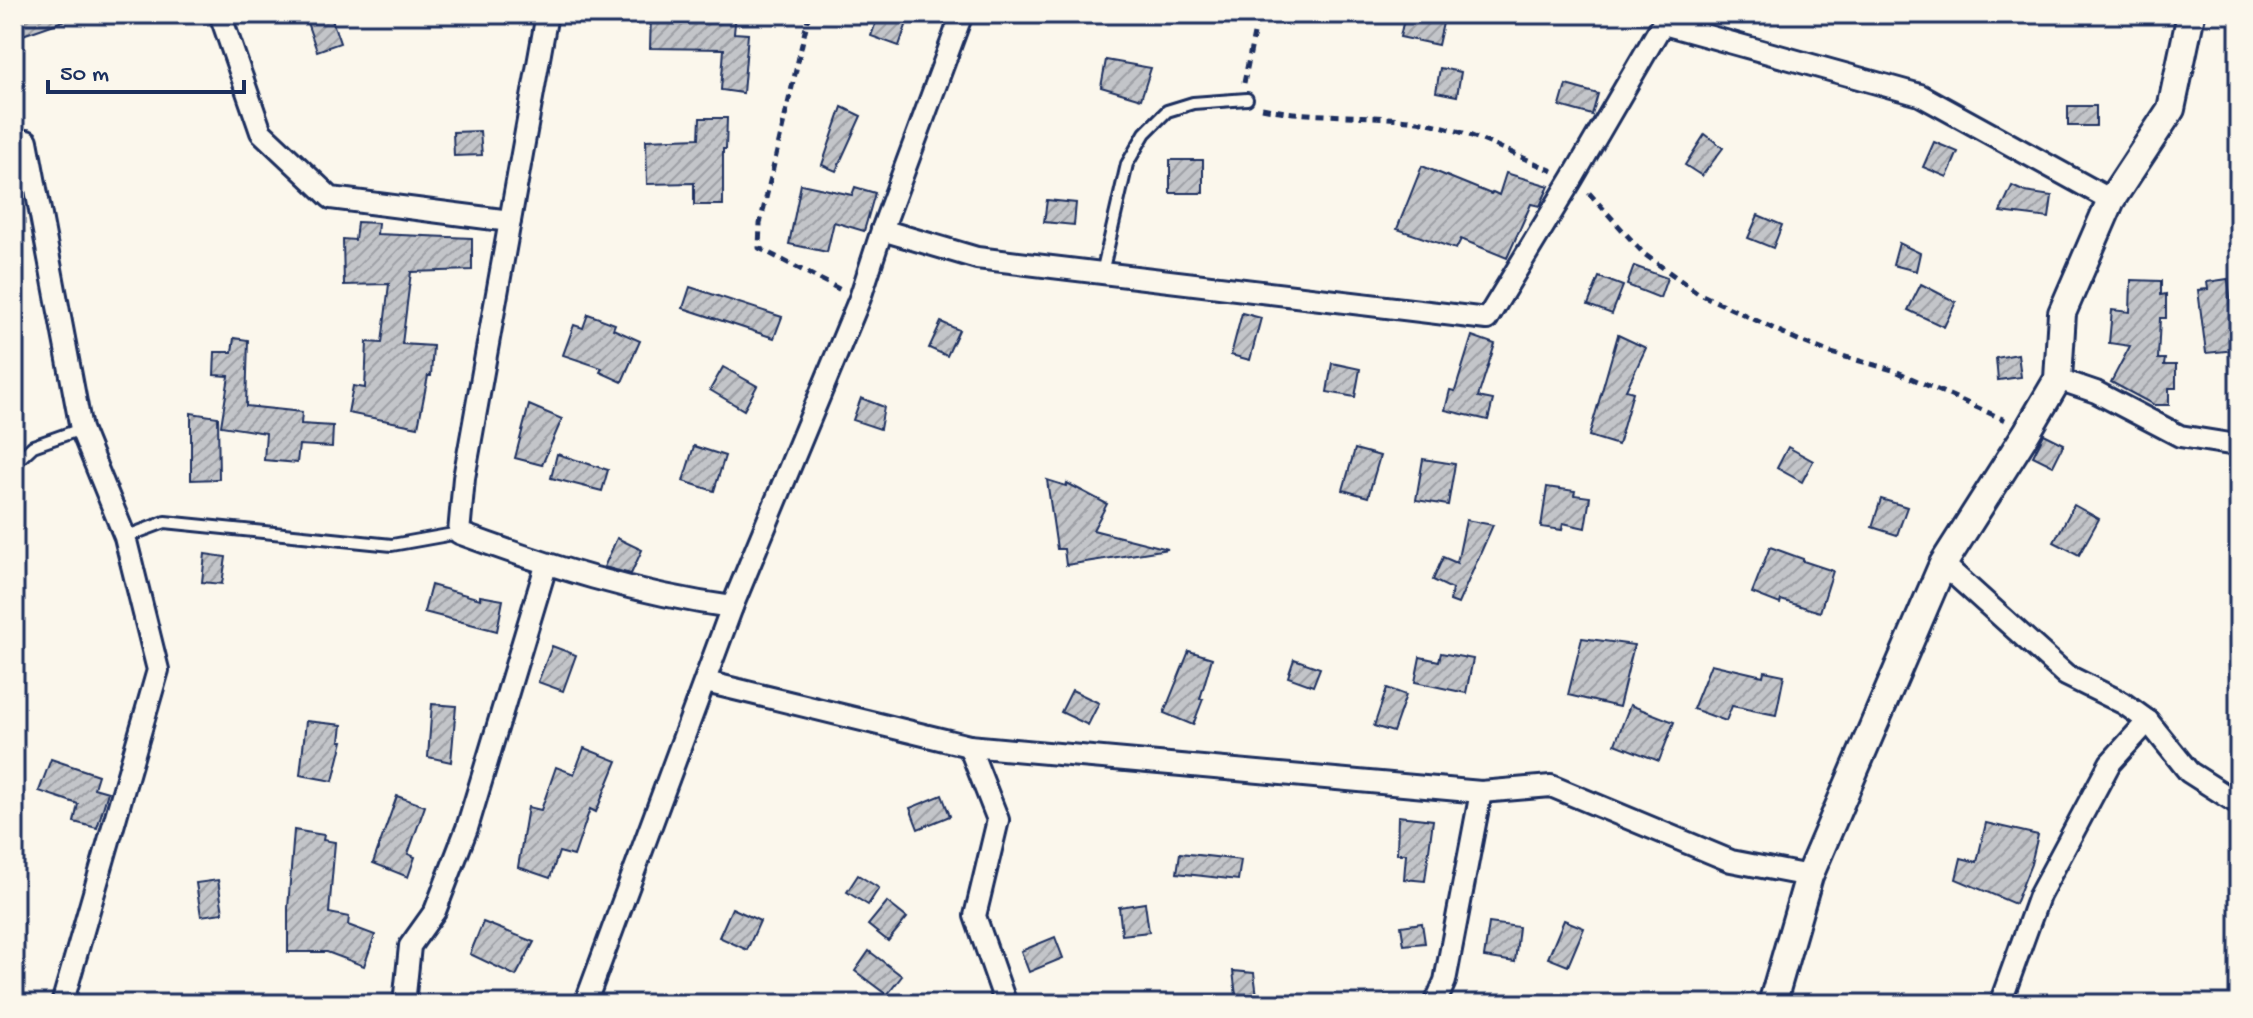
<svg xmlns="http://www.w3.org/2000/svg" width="2253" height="1018" viewBox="0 0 2253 1018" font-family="'Gochi Hand',sans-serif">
  <defs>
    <pattern id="building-hatch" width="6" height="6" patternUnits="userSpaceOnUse" patternTransform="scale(2)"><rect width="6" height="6" fill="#c3c5c9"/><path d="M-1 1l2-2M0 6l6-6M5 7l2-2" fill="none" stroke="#9ea0a6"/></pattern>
  </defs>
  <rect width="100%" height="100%" fill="#fbf7ec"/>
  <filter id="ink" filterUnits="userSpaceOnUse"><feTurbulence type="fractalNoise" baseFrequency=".0125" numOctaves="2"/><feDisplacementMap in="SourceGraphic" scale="16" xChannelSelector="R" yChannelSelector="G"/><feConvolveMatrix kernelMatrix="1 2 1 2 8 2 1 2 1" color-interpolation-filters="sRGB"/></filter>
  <g filter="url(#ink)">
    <!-- building -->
    <g fill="url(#building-hatch)" stroke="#1b2f5e" stroke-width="2">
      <path d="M14,14H74L75,17L14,38Z"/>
      <path d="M304,14H330L340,43L317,51Z"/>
      <path d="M651,14H736L734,33L748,34L743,93L721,90L724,49L650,48Z"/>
      <path d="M879,14H910L899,46L871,36Z"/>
      <path d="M1405,14L1443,23L1438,45L1400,37Z"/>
      <path d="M1106,60L1151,68L1141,99L1101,87Z"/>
      <path d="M1440,68L1461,72L1457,96L1436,92Z"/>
      <path d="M1566,85L1598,94L1592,115L1560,106Z"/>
      <rect x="2068" y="106" width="28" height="20"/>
      <path d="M842,107L861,116L836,171L822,165Z"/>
      <path d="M700,118H727L726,149H723V205H694V183L647,184L646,140L699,138Z"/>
      <path d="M480,131L482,155L454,156L453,132Z"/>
      <path d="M1705,134L1723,148L1702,176L1685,165Z"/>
      <path d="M1934,142L1958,152L1947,177L1923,167Z"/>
      <rect x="1170" y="160" width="33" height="33"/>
      <path d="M1422,166L1491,194L1493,192L1499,195L1506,173L1549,186L1540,206L1531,204L1507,258L1461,239L1456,249L1397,229Z"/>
      <path d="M801,184L852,195L855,187L875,193L864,231L834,222L827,252L789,244Z"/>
      <path d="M2012,186L2025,192L2052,196L2049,218L2000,212Z"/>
      <path d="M1047,200L1076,203L1074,225L1044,222Z"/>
      <path d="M1758,215L1782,225L1773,248L1748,238Z"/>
      <path d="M357,222L378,223L377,234L472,238V270L411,272L402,344L433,346L431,376H428L418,427L348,413L353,386L365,388L367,342L382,343L389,284L344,285L343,239L355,240Z"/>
      <path d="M1899,243L1920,253L1916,271L1893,265Z"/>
      <path d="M1634,266L1667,278L1660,298L1627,285Z"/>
      <path d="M1599,277L1623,286L1612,314L1588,305Z"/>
      <path d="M2228,279L2236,350L2206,353L2198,290L2208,289L2207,282Z"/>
      <path d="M2131,280L2161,281V295L2166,294V318H2160L2158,359H2165L2164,365H2176V388H2169V405H2154L2111,382L2130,346L2109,343L2112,310L2130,312Z"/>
      <path d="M1921,284L1956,302L1944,327L1908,310Z"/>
      <path d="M690,287L782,317L774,338L683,308Z"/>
      <path d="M1242,313L1261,318L1250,360L1231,355Z"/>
      <path d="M588,314L615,324L613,329L640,341L622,382L600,372L602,368L563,355L574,325L583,328Z"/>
      <path d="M941,322L959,330L947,356L929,348Z"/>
      <path d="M1618,335L1646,348L1626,390L1633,392L1618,445L1589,436Z"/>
      <path d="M1472,336L1495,344L1478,397L1493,400L1488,420L1445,410L1450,390L1455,391Z"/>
      <path d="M234,338L248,340L246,406L302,412L301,424L333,426L332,447L299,445L297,463L264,460L266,433L221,426L229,376L214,375L215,352H232Z"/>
      <path d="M2018,354L2021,377L1998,380L1996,358Z"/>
      <path d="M1332,363L1360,369L1355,397L1327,392Z"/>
      <path d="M723,367L757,386L744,410L710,390Z"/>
      <path d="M861,398L884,407L880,429L853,420Z"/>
      <path d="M529,405L562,419L542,465L515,458Z"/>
      <path d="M191,413L218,417L219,479L191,480Z"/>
      <path d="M2044,434L2064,444L2053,466L2033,456Z"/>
      <path d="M694,446L725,456L714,491L683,481Z"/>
      <path d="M1788,447L1813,461L1802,482L1777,468Z"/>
      <path d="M1355,449L1380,456L1368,497L1343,490Z"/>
      <path d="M557,454L608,470L602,491L551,478Z"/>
      <path d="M1423,459L1455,464L1448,505L1416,500Z"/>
      <path d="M1047,480L1066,486L1067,483L1107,504L1093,530L1168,549L1066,565L1064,549H1057Z"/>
      <path d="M1547,487L1575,491L1574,495L1590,497L1585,528L1563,523L1562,530L1541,527Z"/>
      <path d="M1881,499L1907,507L1897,535L1872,527Z"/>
      <path d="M2074,505L2099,519L2079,555L2054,542Z"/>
      <path d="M1466,520L1493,525L1458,604L1450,601L1452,589L1433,580L1443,557L1457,563Z"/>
      <path d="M617,538L642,550L631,574L604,567Z"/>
      <path d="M1770,547L1803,559V561L1833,571L1820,612L1781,600L1780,604L1752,593Z"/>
      <path d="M205,554L226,557L222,584L202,582Z"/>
      <path d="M431,585L480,599V596L503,600L497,631L424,612Z"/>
      <path d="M1582,638L1634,645L1619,707L1568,695Z"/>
      <path d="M552,646L576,655L563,691L538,682Z"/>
      <path d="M1189,651L1212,658L1200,699H1203L1193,725L1164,713Z"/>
      <path d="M1441,653L1473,659L1466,693L1415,682L1420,657L1439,661Z"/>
      <path d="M1294,659L1320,668L1313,686L1288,677Z"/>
      <path d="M1711,664L1763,676L1764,671L1784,675L1776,715L1732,706L1726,721L1693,709Z"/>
      <path d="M1387,688L1406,695L1393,732L1374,726Z"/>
      <path d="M1072,690L1099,703L1088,725L1061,712Z"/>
      <path d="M432,704L456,706L451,762L428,757Z"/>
      <path d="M1630,705L1674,722L1659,761L1615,744Z"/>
      <path d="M306,721L342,725L340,741H343L333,781L300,775Z"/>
      <path d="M584,748L617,761L596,812L590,809L574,856L559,852L550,878L518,867L528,807L541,810L556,767L574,774Z"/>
      <path d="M51,759L98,775L94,788L108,792L97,828L74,822L78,804L39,791Z"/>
      <path d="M942,795L950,816L918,829L910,808Z"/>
      <path d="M397,796L425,806L408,854L415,857L408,877L373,863Z"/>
      <path d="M1398,816L1433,820L1425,881L1404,879L1406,854H1397Z"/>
      <path d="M1986,823L2038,835L2031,864L2015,904L1956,879L1961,858L1977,862Z"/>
      <path d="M294,830L324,835L323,840L335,842L329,913L349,917L348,925L375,935L364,966L327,952H288V908Z"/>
      <path d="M1180,853L1241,860L1238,880L1177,873Z"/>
      <path d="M858,875L879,888L868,905L847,892Z"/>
      <path d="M218,880L223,913L201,916L196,883Z"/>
      <path d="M887,902L907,918L888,941L868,925Z"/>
      <path d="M1145,903L1149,932L1122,935L1119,907Z"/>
      <path d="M732,908L760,921L747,950L719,937Z"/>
      <path d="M1564,920L1584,928L1568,966L1548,958Z"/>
      <path d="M483,922L534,942L516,976L470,954Z"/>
      <path d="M1422,923L1425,943L1404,945L1401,926Z"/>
      <path d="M1489,923L1519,927L1515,962L1484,957Z"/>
      <path d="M1055,937L1063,958L1029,972L1021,951Z"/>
      <path d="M869,951L902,976L887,995L855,971Z"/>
      <path d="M1233,971L1254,973L1258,1004H1237Z"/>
    </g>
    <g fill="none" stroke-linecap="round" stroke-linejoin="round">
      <defs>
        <g id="service">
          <path d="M1102,273L1127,164L1145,133L1167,111L1193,103L1247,99"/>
          <path d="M14,464L33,446L81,429"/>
          <path d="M125,537L165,522L392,545L459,533"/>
        </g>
        <g id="minor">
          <path d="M220,14L261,132L331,198L510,221"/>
          <path d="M547,14L464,478L459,533C548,566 637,594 732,607"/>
          <path d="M1664,24L1920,95L2111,200"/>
          <path d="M27,141L81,429L125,537L158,670L62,1004"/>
          <path d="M882,230L977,258L1487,319L1572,179L1668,14"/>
          <path d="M2058,379L2096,392L2180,436L2236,445"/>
          <path d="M1943,564L2066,675L2123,703L2148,721L2189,772L2239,804"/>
          <path d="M706,682L969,746L1481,792L1551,786L1731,861L1809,876"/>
          <path d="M969,746L998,820L975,916L1006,1004"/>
          <path d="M404,1004L410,946L435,911L467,828L546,566"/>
          <path d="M585,1004L732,607L860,298L882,230L962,14"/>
          <path d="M1435,1004L1445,981L1481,792"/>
          <path d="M2000,1004L2039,896L2110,763L2148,721"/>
        </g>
        <path id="tertiary" d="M1772,1004L1809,876L1943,564L2027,432L2058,379L2062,313L2111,200L2171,109L2191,14"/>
      </defs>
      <!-- service casing -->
      <use href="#service" stroke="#1b2f5e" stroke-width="16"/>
      <!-- minor casing -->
      <use href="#minor" stroke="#1b2f5e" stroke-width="26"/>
      <!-- tertiary casing -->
      <use href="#tertiary" stroke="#1b2f5e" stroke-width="32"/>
      <!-- path -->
      <g stroke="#1b2f5e" stroke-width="5" stroke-dasharray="8 6" stroke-linecap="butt">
        <path d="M809,14L760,224L759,248L841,290"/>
        <path d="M1244,83L1258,14"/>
        <path d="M1262,108C1309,118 1360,114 1409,120C1460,126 1506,151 1553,171"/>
        <path d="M1589,193L1644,254L1698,293L1798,340L1831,353L1893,370L2005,420"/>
      </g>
      <!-- service -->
      <use href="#service" stroke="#fbf7ec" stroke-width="10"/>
      <!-- minor -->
      <use href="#minor" stroke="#fbf7ec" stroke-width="20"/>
      <!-- tertiary -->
      <use href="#tertiary" stroke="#fbf7ec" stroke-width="26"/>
    </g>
  </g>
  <!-- margin -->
  <rect width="2253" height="1018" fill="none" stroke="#fbf7ec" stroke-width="48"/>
  <rect x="24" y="24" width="2205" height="970" fill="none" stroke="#1b2f5e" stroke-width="3" filter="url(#ink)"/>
  <!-- scale -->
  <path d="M48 80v12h196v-12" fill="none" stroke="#1b2f5e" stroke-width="4"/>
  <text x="60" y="80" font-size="24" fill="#1b2f5e" stroke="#fbf7ec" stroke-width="6" paint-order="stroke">50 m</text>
</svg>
